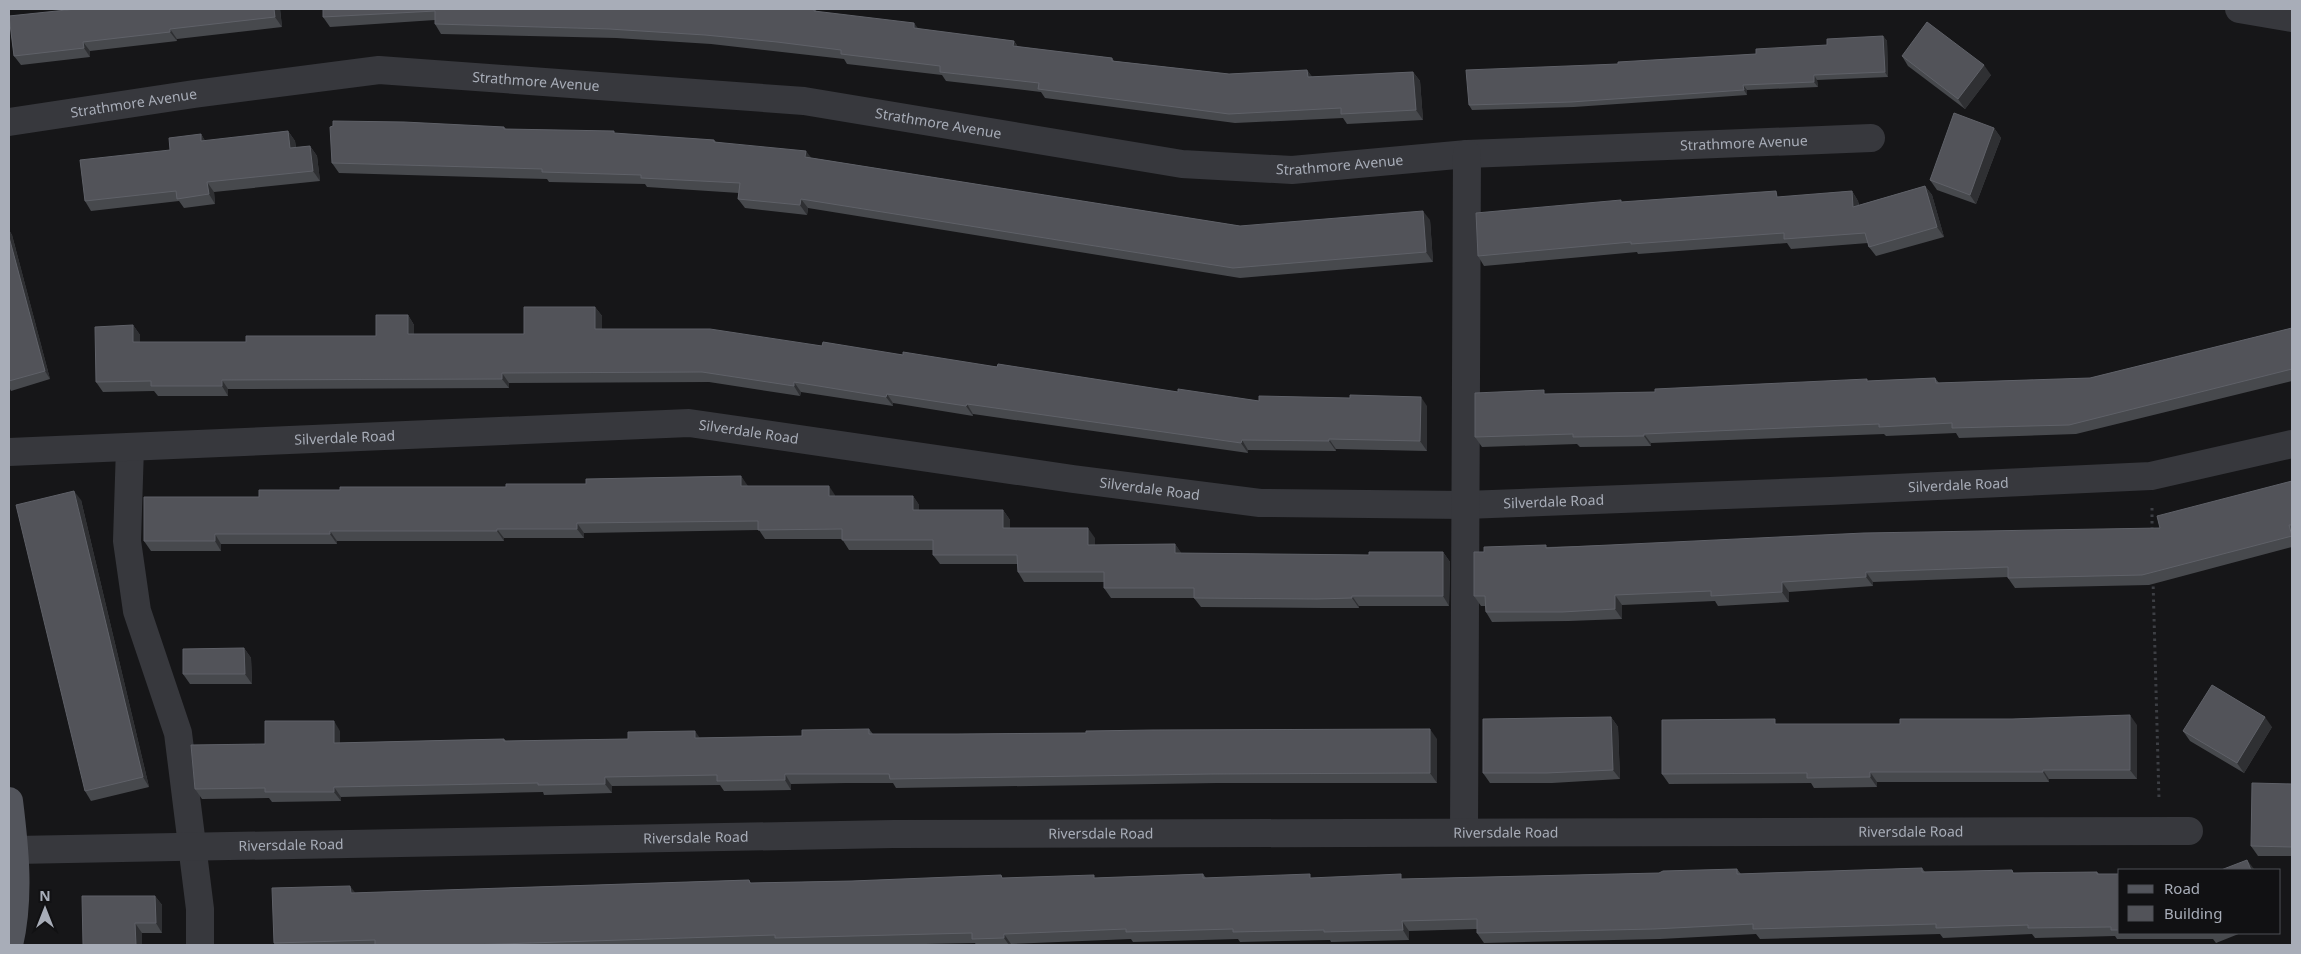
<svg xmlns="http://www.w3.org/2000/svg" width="2301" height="954" viewBox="0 0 2301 954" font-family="'Noto Sans',sans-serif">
  <rect width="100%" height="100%" fill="#161618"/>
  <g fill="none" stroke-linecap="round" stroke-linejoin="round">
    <!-- path -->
    <g stroke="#3d3f44" stroke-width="3" stroke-dasharray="2.5 4" stroke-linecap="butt">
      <path d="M2152,508V532"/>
      <path d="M2153,580L2159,799"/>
    </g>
    <!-- minor -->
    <g stroke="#37383d" stroke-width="28">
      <path d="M2239,9L2292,18"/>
      <path id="s1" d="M9,122L194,94L379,70L804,101L1182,164L1292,170L1467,154L1871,138"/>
      <path d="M130,447L127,541L137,611L178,733L200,909V945"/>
      <path id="s2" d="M9,452L689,423L1073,479L1260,503L1465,505L1830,491L2151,476L2292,444"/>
      <path d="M1464,832L1467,154"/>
      <path id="s3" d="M15,850L893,834L2189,831"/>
    </g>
    <!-- major -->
    <path stroke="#53555c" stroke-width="28" d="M9,801C15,849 20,898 9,945"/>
  </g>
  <!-- wall -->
  <g fill="#47494d">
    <path d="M280,9L282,27L177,39V41L90,51V57L21,65L14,56L9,16Z"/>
    <path d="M323,9H815L817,12L918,29L1014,41L1018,47L1112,58L1114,61L1229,74L1307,70L1312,77L1413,72L1420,81L1423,120L1347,124L1343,118L1235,123L1045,98L1041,92L946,81L942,75L847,64L844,59L711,44L616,38L441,34L435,24V20L330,27L323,17Z"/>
    <path d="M1883,36L1887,41L1888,77L1817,80L1818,87L1747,90V95L1574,107L1472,110L1469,105L1618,64L1756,54L1827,45Z"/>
    <path d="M1902,56L1991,75L1965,109L1908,66Z"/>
    <path d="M504,127L506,129L616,134L714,140L716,142L812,158L1240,226L1430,220L1433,262L1240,278L808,208L807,215L745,208L738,199L739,193L647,187L645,184L549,182L547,179L339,173L332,163Z"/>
    <path d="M1994,128L2001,138L1976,204L1937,190L1930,180Z"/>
    <path d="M288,131L295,141L296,148L310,146L317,156L320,181L214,192L215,204L184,208L179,201L91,211L85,201L170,150L201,134L205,141Z"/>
    <path d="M1925,186L1932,195L1944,237L1876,256L1869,247L1868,243L1791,249L1787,243L1638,254L1637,252L1484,266L1478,256L1623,202L1780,197L1852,191L1858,201L1859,205Z"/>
    <path d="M9,230L12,235L50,379L11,391L9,387Z"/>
    <path d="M595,307L602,316V329L822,346L903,355L997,367L1178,392L1259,401L1427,406V451L1336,449V451L1248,450V453L973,414V416L893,403V406L801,392L800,396L709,382L509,383V388L228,389V396H158L154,391L103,392L96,382L133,325L140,335V342H246L376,336L408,315L414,325V334H524Z"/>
    <path d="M2292,328V381L2076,434L1959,438L1956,433L1886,436L1884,434L1651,443V446L1580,447L1577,444L1482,447L1475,437L1546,394L1655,392L1935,378L1939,383L2090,378Z"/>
    <path d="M741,476L747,486L835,496H913L919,505V510H1003L1010,520V528L1095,538V545L1175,544L1181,553L1369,555L1443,552L1450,562L1449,606H1359V608H1324L1201,607L1194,598H1111L1104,588V582H1024L1018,572L1017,564H940L933,555V550H849L842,539H765L759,530L584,533V538H504V541H337V544H221V551H151L144,541L259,497L340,490L506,487L586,484Z"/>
    <path d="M2292,481V547L2149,585L2015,588L2008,578V577L1873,582V586L1789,592V602L1718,606L1715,601L1622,605V619L1569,621L1492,622L1486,612L1485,606H1481L1474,596L1484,552L1547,547L2160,528Z"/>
    <path d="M81,500L149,787L91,801L85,791Z"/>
    <path d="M244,648L251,658L252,684H190L183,674Z"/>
    <path d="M1611,717L1618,727L1620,779L1552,783H1490L1483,773Z"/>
    <path d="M1778,724L2137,725V779H2049V782H1877V787L1814,788L1811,783L1669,784L1662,774Z"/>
    <path d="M2272,727L2244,773L2190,741L2183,731Z"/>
    <path d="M869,729L873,734L1437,739V783H1217L896,788L893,783H846L791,784V790L724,791L720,785L612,786V793L544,795L543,792L341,797V801L272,802L269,798L202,799L195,789L265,744L340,731V743L504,739L506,741L802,736Z"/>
    <path d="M2292,784V856H2258L2251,846Z"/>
    <path d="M1922,868L1925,872L2015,873L2097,872L2099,874H2120V933H2241L2216,943L2213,939H2117L2115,936L2035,938L2032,934L1943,938L1940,934L1760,939L1756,934L1660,939L1484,943L1477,933V929L1409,931V940L1331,942L1330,940L1240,942L1238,939L1133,942L1131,939L1011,944V945H976L975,943L876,945H275L274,943L355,893L749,880L751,883L1003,878H1096L1203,874L1206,878H1312L1404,879L1659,873L1737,869L1741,874Z"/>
    <path d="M155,896L162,905V933H142L83,945Z"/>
  </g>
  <!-- shaded-wall -->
  <g fill="#2f3033">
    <path d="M274,9H280L282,27L275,17Z"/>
    <path d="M914,23L921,32L914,28Z"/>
    <path d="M170,29L177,39V41L170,32Z"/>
    <path d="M1883,36L1887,41L1888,77L1885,72Z"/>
    <path d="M1014,41L1020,50L1013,46Z"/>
    <path d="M83,42L90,51V57L84,48Z"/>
    <path d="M1984,65L1991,75L1965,109L1958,99Z"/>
    <path d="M1307,70L1314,79L1308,77Z"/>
    <path d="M1413,72L1420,81L1423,120L1416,110Z"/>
    <path d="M1814,75L1817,80L1818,87L1814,82Z"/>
    <path d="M1743,85L1747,90V95L1744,90Z"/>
    <path d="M1994,128L2001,138L1976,204L1970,195Z"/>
    <path d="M288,131L295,141L297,158L290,148Z"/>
    <path d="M201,134L207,144L201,141Z"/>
    <path d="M310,146L317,156L320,181L313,171Z"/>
    <path d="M806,151L813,160L805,157Z"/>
    <path d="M207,182L214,192L215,204L209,194Z"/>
    <path d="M1925,186L1932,195L1944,237L1937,227Z"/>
    <path d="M1852,191L1858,201L1860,216L1853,207Z"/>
    <path d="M801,199L808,208L807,215L800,205Z"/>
    <path d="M1423,211L1430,220L1433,262L1426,252Z"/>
    <path d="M9,230L12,235L50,379L45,371L9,237Z"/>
    <path d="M595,307L602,316V339L595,329Z"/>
    <path d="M408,315L414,325V344L408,334Z"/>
    <path d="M133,325L140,335V352L133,342Z"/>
    <path d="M502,373L509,383V388L502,379Z"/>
    <path d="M222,380L228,389V396L222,386Z"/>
    <path d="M794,382L801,392L800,396L794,386Z"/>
    <path d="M887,394L893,403V406L886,397Z"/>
    <path d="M1421,397L1427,406V451L1420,441Z"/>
    <path d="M967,404L973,414V416L966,406Z"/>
    <path d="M1644,434L1651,443V446L1644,436Z"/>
    <path d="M1329,439L1336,449V451L1329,441Z"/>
    <path d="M1242,440L1248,450V453L1241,443Z"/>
    <path d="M741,476L748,486H741Z"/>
    <path d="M829,486L835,495V505L829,496Z"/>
    <path d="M74,491L81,500L149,787L143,777Z"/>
    <path d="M913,496L919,505V520L913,510Z"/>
    <path d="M1003,510L1010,520V538L1003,528Z"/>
    <path d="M577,523L584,533V538L577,529Z"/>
    <path d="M1088,528L1095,538V555L1088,545Z"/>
    <path d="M497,529L504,538V541L497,531Z"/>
    <path d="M330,531L337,541V544L330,534Z"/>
    <path d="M215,534L221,544V551L215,541Z"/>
    <path d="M1175,544L1182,554L1175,553Z"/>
    <path d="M1443,552L1450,562L1449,606L1443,596Z"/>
    <path d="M1866,572L1873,582V586L1866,577Z"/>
    <path d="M1782,582L1789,592V602L1782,592Z"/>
    <path d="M1615,595L1622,605V619L1615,609Z"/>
    <path d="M1352,596L1359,606V608L1352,598Z"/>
    <path d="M244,648L251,658L252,684L245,674Z"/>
    <path d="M2130,715L2137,725V779L2130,770Z"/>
    <path d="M1611,717L1618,727L1620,779L1613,770Z"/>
    <path d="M2265,717L2272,727L2244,773L2237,763Z"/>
    <path d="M334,721L340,731V752L334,743Z"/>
    <path d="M1430,729L1437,739V783L1430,773Z"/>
    <path d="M695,731L702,741L695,738Z"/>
    <path d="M2043,770L2049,779V782L2043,772Z"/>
    <path d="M1870,772L1877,782V787L1870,777Z"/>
    <path d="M785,774L791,784V790L785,780Z"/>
    <path d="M605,777L612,786V793L605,784Z"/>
    <path d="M334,787L341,797V801L334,792Z"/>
    <path d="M2247,860L2254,869V870H2251Z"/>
    <path d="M350,886L357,895L351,893Z"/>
    <path d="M155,896L162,905V933L156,923Z"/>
    <path d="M1402,921L1409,931V940L1403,930Z"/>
    <path d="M135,923L142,933V945H136Z"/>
    <path d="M1004,934L1011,944V945H1009L1004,938Z"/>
  </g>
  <!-- building -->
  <g fill="#525359" stroke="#5f6168">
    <path d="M76,9H274L275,17L170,29V32L83,42L84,48L14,56L9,16Z"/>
    <path d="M323,9H814V11L914,23V28L1014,41L1013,46L1112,58V61L1229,74L1307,70L1308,77L1413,72L1416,110L1341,114V108L1229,114L1038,89L1039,83L940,72V66L841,54V50L777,42L705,35L609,29L435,24V11L323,17Z"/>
    <path d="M1927,22L1984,65L1958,99L1902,56Z"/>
    <path d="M1883,36L1885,72L1814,75V82L1743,85L1744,90L1571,102L1469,105L1466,70L1618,64V62L1756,54V49L1827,45V39Z"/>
    <path d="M1954,113L1994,128L1970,195L1930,180Z"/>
    <path d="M333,121L404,122L504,127V129L614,131V133L714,140V142L806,151L805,157L1240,226L1423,211L1426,252L1233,268L801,199L800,205L738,199L740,183L641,178V175L542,172V169L332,163L330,127L333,126Z"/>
    <path d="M288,131L290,148L310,146L313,171L207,182L209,194L177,199L176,191L85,201L80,160L170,150L169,138L201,134V141Z"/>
    <path d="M1925,186L1937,227L1869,247L1865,233L1784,239V233L1631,244V242L1478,256L1476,213L1621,200V202L1776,191L1777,197L1852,191L1853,207Z"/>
    <path d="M9,237L45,371L9,381Z"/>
    <path d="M524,307H595V329H710L822,346L823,342L903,355V352L997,367L998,364L1178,392V389L1259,401V396L1350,398V395L1421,397L1420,441L1329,439V441L1242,440L1241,443L967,404L966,406L887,394L886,397L794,382V386L702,372L502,373V379L222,380V386H151V381L96,382L95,327L133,325V342H246V336H376V315H408V334H524Z"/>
    <path d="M2292,328V369L2069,425L1952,428V423L1879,427V424L1644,434V436L1573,437V434L1475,437V393L1544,390V394L1655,392V389L1867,379V381L1935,378L1936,383L2090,378Z"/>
    <path d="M741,476V486H829V496H913V510H1003V528H1088V545L1175,544V553L1369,555V552H1443V596H1352V598L1317,599L1194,598V588H1104V572H1018L1017,555H933V540H842V529L758,530V521L577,523V529H497V531H330V534H215V541H144V497H259V490H340V487H506V484H586V479Z"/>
    <path d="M2292,481V525H2289L2292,536L2142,575L2008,578V567L1866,572V577L1782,582V592L1711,596V591L1615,595V609L1562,612H1486L1485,596H1474V552H1484V547L1546,545V548L1864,533L2160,528L2157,516Z"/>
    <path d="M74,491L143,777L85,791L16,505Z"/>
    <path d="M244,648L245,674H183V649Z"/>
    <path d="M2212,685L2265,717L2237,763L2183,731Z"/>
    <path d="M2130,715V770H2043V772H1870V777L1807,778V773L1662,774V720L1775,719V724H1900V719H2012Z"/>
    <path d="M1611,717L1613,770L1546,773H1483V719Z"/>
    <path d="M265,721H334V743L504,739V741L628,739V732L695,731V738L802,736V730L869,729V734H956L1086,733V731L1153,730L1430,729V773L1211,774L890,779L889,774H785V780L717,781V775L605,777V784L538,785V783L334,787V792H265V788L195,789L191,745L265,744Z"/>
    <path d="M2252,783L2292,784V847L2251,846Z"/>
    <path d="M2247,860L2251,870H2221Z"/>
    <path d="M1922,868V872L2012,870L2013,873L2097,872V874H2120V930H2111V927L2028,928V925L1936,928V924L1753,929V924L1654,929L1477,933V919L1402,921L1403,930L1324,932V930L1233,932V929L1126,932V929L1004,934V938L972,939V933L775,938V935L469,945H375V940L274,943L272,888L350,886L351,893L749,880L750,883L852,881L1001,875L1002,878L1094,875V878L1203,874V878L1310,874V878L1401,874V879L1659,873L1663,871L1737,869V874Z"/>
    <path d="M82,896H155L156,923H135L136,945H83Z"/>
  </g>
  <g text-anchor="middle" stroke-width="5" stroke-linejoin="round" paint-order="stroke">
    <!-- street labels -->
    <g font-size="14" fill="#a8adb8" stroke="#111113">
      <text dy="5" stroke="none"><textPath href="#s1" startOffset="531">Strathmore Avenue</textPath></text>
      <text dy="5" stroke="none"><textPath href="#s1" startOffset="126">Strathmore Avenue</textPath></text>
      <text dy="5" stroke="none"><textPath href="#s1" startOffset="936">Strathmore Avenue</textPath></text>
      <text dy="5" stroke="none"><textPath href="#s1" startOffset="1746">Strathmore Avenue</textPath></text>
      <text dy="5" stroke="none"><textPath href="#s1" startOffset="1341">Strathmore Avenue</textPath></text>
      <text dy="5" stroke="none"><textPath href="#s2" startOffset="741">Silverdale Road</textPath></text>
      <text dy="5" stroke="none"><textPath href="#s2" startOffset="336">Silverdale Road</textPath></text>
      <text dy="5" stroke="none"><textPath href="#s2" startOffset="1956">Silverdale Road</textPath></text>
      <text dy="5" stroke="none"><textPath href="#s2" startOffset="1146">Silverdale Road</textPath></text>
      <text dy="5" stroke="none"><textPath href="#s2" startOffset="1551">Silverdale Road</textPath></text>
      <text dy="5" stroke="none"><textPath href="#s3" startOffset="1896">Riversdale Road</textPath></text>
      <text dy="5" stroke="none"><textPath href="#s3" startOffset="1491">Riversdale Road</textPath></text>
      <text dy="5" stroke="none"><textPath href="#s3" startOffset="1086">Riversdale Road</textPath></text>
      <text dy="5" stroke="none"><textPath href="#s3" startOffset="681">Riversdale Road</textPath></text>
      <text dy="5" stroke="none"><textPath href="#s3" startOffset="276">Riversdale Road</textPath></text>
    </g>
  </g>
  <!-- border -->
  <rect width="2301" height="954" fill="none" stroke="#a8adb8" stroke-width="20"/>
  <!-- legend -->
  <rect x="2118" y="869" width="162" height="65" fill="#111113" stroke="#4d4f55"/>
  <rect x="2128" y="885" width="25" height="8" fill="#53555c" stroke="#4d4f55"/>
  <text x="2164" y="894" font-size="15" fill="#a8adb8">Road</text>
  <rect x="2128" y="906" width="25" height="15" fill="#525359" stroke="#4d4f55"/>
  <text x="2164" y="919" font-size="15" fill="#a8adb8">Building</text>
  <!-- north arrow -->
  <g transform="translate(45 909)" stroke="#111113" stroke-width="4" paint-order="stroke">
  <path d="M0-4L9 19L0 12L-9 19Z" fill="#a8adb8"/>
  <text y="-8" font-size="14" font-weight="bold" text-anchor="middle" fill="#a8adb8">N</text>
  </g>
</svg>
